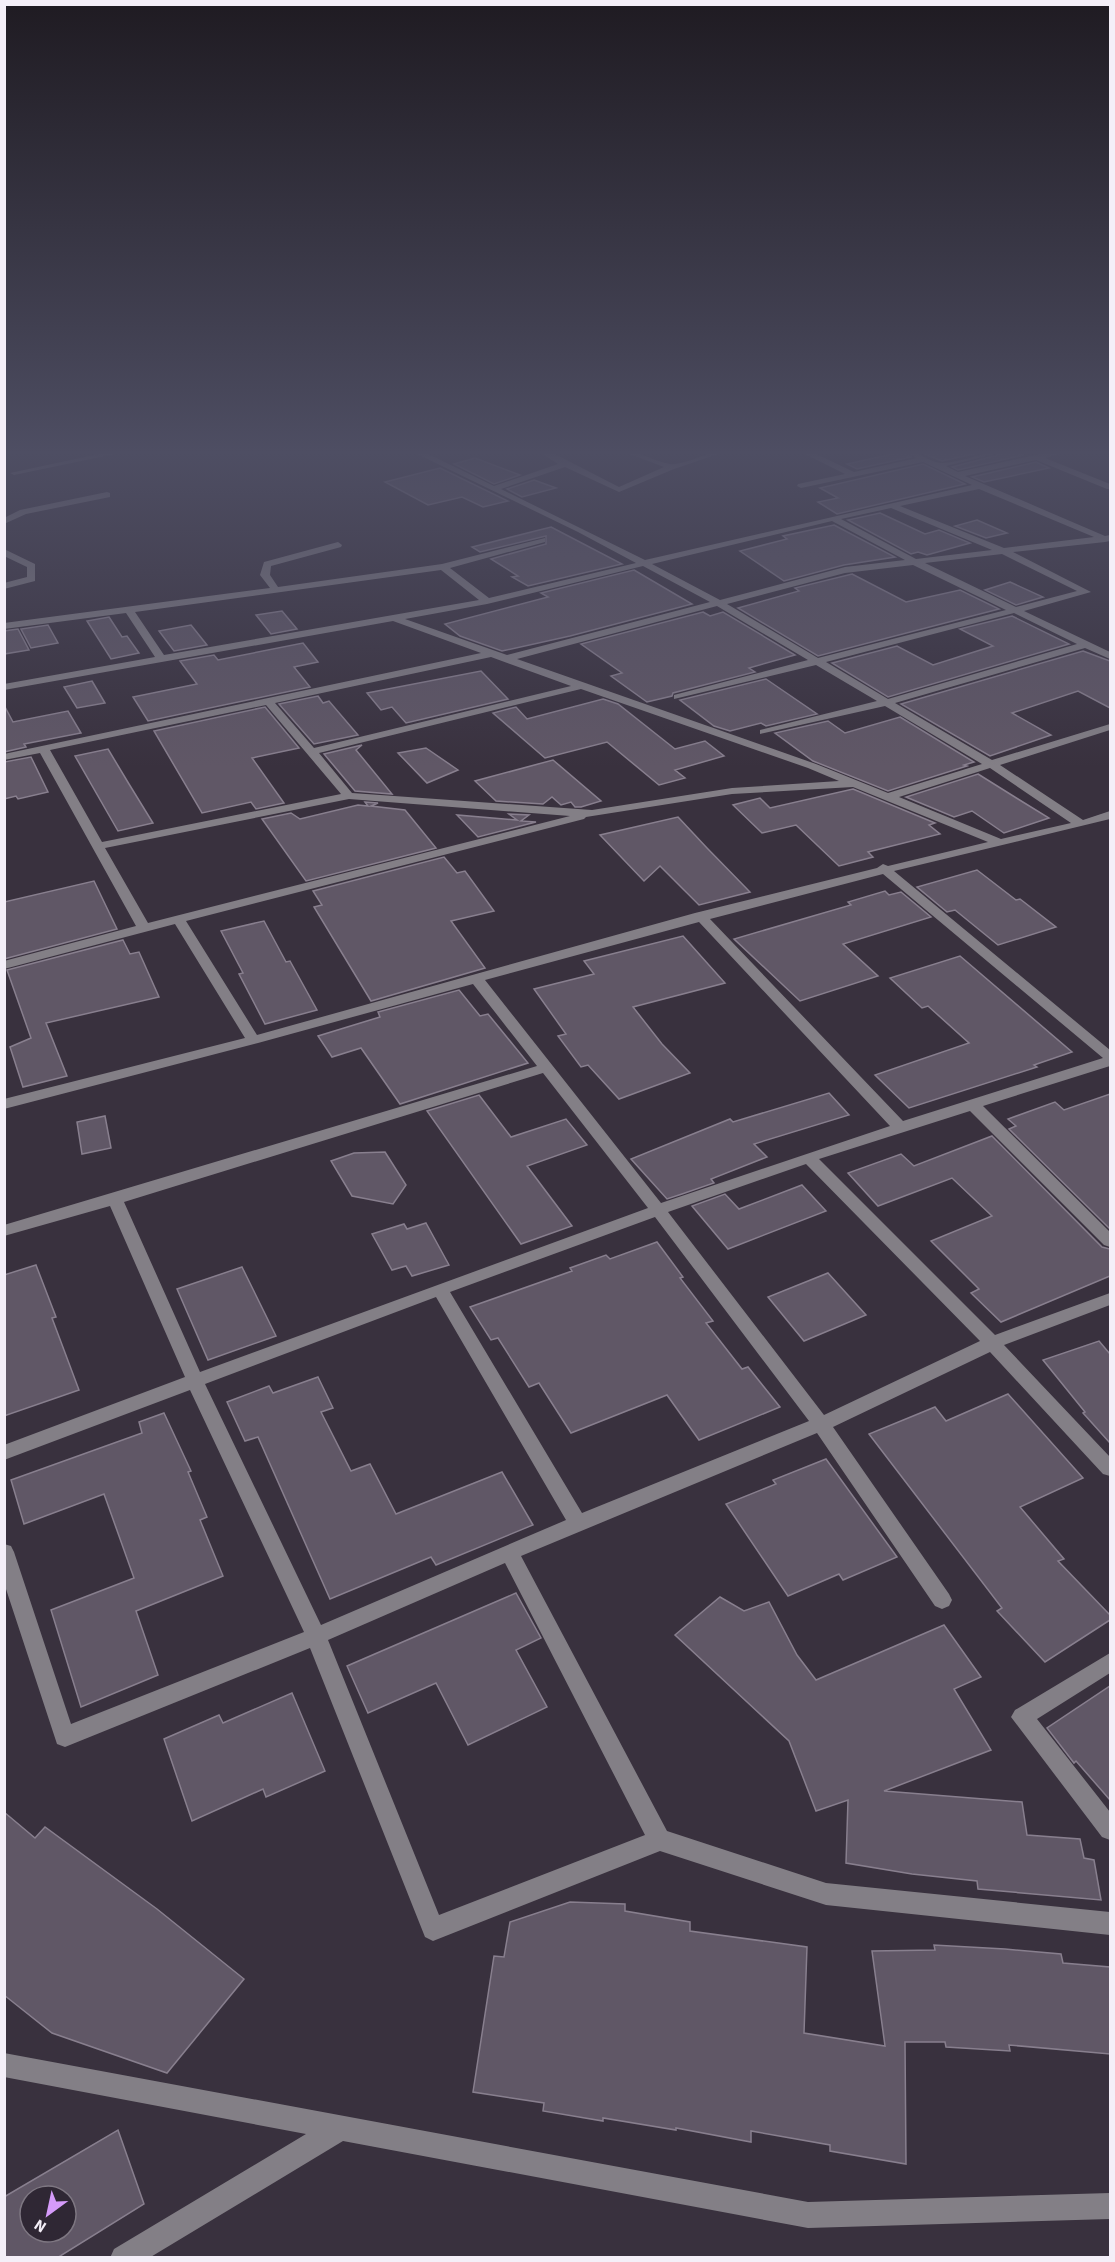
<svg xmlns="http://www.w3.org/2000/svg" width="1115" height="2262" viewBox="0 0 1115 2262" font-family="'Source Sans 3',sans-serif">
  <rect width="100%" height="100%" fill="#39313e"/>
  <!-- building -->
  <g fill="#605766" stroke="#887f8e" stroke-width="1.5" fill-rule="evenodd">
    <path d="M914,450H991L942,461Z"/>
    <path d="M1013,451L1023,455L958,470L952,467Z"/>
    <path d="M901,452L911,457L857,469L847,464Z"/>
    <path d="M475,458L520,475L494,484L454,464Z"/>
    <path d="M1036,462L1049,468L984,482L972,477Z"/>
    <path d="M923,464L965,484L837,514L818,502L838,498L820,488Z"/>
    <path d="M440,468L508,501L483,507L462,497L428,505L385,482Z"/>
    <path d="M534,480L556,488L522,497L507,489Z"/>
    <path d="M880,513L925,534L939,530L970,543L927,555L918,552L911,554L848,520Z"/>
    <path d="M977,520L1007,533L986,538L955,526Z"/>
    <path d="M834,525L895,557L844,565L784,581L740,551L787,539L783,536Z"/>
    <path d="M551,527L622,564L528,586L512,577L518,576L491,559L546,544V536L480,552L472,547Z"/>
    <path d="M634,570L692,604L570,636L502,651L460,636L445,624L548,597L541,593Z"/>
    <path d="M852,574L906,602L960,590L999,609L818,656L738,608L799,591L795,588Z"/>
    <path d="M1010,582L1043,597L1016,605L985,590Z"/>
    <path d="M282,611L297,629L271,634L256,615Z"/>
    <path d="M703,612L710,616L723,612L795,655L749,668L755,672L673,693L672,696L647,702L611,676L622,673L581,644Z"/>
    <path d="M1012,616L1069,644L888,697L832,663L897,646L933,665L993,646L960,629Z"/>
    <path d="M109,617L122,637L127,636L139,653L111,659L87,621Z"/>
    <path d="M48,625L58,643L31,648L21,629Z"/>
    <path d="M191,625L207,645L174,651L159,631Z"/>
    <path d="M18,629L29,650L4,654V631Z"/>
    <path d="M303,643L318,662L294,667L310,687L148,721L133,697L197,684L180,661L214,655L218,660Z"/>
    <path d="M1083,651L1110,661V708L1078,691L1012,713L1051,735L990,756L901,704Z"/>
    <path d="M481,671L508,699L406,723L392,707L381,710L367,693Z"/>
    <path d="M766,679L817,714L766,726L761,723L730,731L714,726L680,700Z"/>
    <path d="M92,681L105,703L77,708L64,687Z"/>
    <path d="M318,696L323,703L329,701L358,735L314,744L279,704Z"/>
    <path d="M603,699L618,704L675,749L705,741L724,756L675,770L685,778L659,785L607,742L545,758L493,713L516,707L527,719Z"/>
    <path d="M4,705L13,722L68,711L81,733L24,744L26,747L4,752Z"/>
    <path d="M265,707L299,748L252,758L284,803L256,809L251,802L202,813L154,731Z"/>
    <path d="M900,717L974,762L964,765L967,766L888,791L813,761L775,733L828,721L845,733Z"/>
    <path d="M362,745L356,750L392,794L355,791L324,754Z"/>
    <path d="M426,748L458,770L427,783L398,753Z"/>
    <path d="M108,749L129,784L153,823L118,831L75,756Z"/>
    <path d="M31,757L48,792L18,799L16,796L4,799V762Z"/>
    <path d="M553,760L601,801L581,807H575L571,802L561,805L552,797L543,804L496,801L475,781Z"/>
    <path d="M978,774L1018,799L1049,818L1004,833L972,811L954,817L906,797Z"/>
    <path d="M853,789L935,823L929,825L940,834L868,852L873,857L839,866L796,825L762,833L733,805L760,798L770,808Z"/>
    <path d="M365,802L378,803L371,806L405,810L436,848L306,881L262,819L291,813L300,819L358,805L368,806Z"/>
    <path d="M509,814L529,815L521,821L536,822L478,837L457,815L517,820Z"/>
    <path d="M678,817L707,848L750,892L699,905L660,866L644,881L600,835Z"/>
    <path d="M444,857L457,873L465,871L494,911L451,921L485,968L371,1001L314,907L322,905L313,891Z"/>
    <path d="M977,870L1016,900L1020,899L1056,927L998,945L955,910L947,912L917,887Z"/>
    <path d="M94,881L117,929L4,959V902Z"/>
    <path d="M885,891L889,895L901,892L931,917L843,944L878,976L800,1001L734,939L851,905L848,902Z"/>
    <path d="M264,921L286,962L290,961L317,1010L265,1024L239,974L243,973L221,931Z"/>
    <path d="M683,936L725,983L633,1007L662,1044L690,1073L619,1099L588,1065L581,1067L558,1036L566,1034L534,989L594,974L584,961Z"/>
    <path d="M123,940L130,954L139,952L159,997L46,1023L67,1076L23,1087L10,1047L31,1038L7,970Z"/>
    <path d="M960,956L1072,1052L1034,1065L1037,1067L909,1108L875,1075L969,1043L928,1006L922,1008L890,978Z"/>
    <path d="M459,990L480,1016L488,1014L528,1063L400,1104L361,1048L332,1057L318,1036L380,1017L378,1012Z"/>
    <path d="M829,1093L849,1115L754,1144L767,1157L711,1179L714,1183L682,1194L667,1199L631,1159L730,1119L733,1122Z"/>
    <path d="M1110,1094V1229L1009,1129L1016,1126L1008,1119L1055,1102L1064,1110Z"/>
    <path d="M479,1095L511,1137L566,1119L587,1145L527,1166L572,1226L521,1244L427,1111Z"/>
    <path d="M105,1116L111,1148L82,1154L77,1122Z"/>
    <path d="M992,1136L1102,1247L1110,1249V1276L1001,1322L971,1293L979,1289L931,1241L992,1216L952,1178L878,1206L848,1173L901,1154L914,1166Z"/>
    <path d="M385,1152L406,1185L393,1204L352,1196L331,1161L354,1153Z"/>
    <path d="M802,1185L826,1211L728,1249L692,1206L725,1194L739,1209Z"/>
    <path d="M426,1223L449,1265L412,1276L406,1266L392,1270L372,1234L404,1224L407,1229Z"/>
    <path d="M657,1242L683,1277L680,1278L713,1321L706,1323L742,1369L748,1367L780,1407L699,1440L667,1395L571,1433L539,1383L529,1387L498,1338L491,1340L470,1307L572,1271L570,1268L606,1255L610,1259Z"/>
    <path d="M36,1265L56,1317L52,1318L79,1390L4,1416V1275Z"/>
    <path d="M242,1267L276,1336L208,1360L177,1289Z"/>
    <path d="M828,1273L866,1315L804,1341L768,1297Z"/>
    <path d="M1099,1341L1110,1354V1443L1083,1413L1085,1412L1043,1360Z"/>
    <path d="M318,1377L333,1408L321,1412L351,1471L370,1464L396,1514L502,1472L533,1525L436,1565L431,1557L330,1599L258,1437L245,1441L227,1402L269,1386L273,1393Z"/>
    <path d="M1008,1394L1083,1478L1020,1507L1064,1559L1058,1561L1110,1615V1620L1045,1662L997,1611L1002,1608L869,1434L935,1407L946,1421Z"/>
    <path d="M164,1413L191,1471L188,1472L207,1517L200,1520L223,1576L136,1611L158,1675L81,1707L51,1610L134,1578L104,1494L24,1524L11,1480L142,1433L139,1422Z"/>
    <path d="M826,1459L897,1557L843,1580L839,1574L788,1596L726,1504L776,1484L773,1480Z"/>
    <path d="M516,1593L541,1638L516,1650L547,1707L468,1745L436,1683L368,1713L347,1666Z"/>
    <path d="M720,1597L744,1611L769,1602L797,1655L816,1680L944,1625L981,1677L954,1689L991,1750L884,1791L1022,1802L1027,1835L1080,1839L1084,1858L1094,1860L1101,1900L978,1889L977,1881L912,1874L846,1863L848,1800L816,1811L789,1741L675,1635Z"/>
    <path d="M1110,1686V1800L1076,1761L1074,1763L1047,1728Z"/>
    <path d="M292,1693L325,1771L266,1797L263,1789L192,1821L164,1739L219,1715L223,1723Z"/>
    <path d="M4,1812L35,1838L45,1827L157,1909L244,1979L167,2073L52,2033L4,1995Z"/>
    <path d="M570,1902L625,1904V1911L690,1922V1931L807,1947L804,2033L885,2046L872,1951L935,1950L934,1945L1005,1949L1061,1954L1063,1963L1110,1967V2054L1009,2045L1010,2051L946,2047L945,2042H905L906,2164L830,2151V2145L751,2131V2142L676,2128V2130L603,2118V2121L543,2111L544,2103L473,2092L494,1956L504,1957L510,1922Z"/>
    <path d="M118,2130L144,2204L57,2258H4V2197ZM30,2196H66V2232H30Z"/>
  </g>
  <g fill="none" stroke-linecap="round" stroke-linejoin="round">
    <!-- minor -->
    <g fill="#837f86" fill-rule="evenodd">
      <path d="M117,450H134L14,475L10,473Z"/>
      <path d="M409,450H420L494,486L558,464L537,450H547L619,487L664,467L619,450C638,450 652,461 670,464C683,466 711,450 730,450L674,469L619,492L565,467L501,489L645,560L972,485L923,462L801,488L797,486L798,484L845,474L797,450H808L854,472L917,458L902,450C917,450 930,463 942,463C965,462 987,450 1011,450L946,466L958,472L1058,450H1073L1045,458L1110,484V489H1107L1036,460L965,476L1105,536L1110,535V541L1105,542L1013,552L1091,592L1024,611L1110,652V659L1085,648L895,703L992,760L1110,724V730L1000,765L1083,820L1110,811V819L894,871L1110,1050V1066L983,1106L1110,1232V1247L1104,1245L970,1111L819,1159L995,1335L1110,1293V1305L1004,1345L1110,1457V1476L1103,1474L990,1352L833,1427L949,1594L952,1600L949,1606L942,1609L935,1606L817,1433L521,1556L667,1831L826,1883L1110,1912V1935L826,1905L660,1851L433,1941L425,1937L310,1648L65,1747L57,1744L4,1583V1544L11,1546L14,1552L71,1724L304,1632L190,1390L4,1460V1445L185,1377L110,1206L4,1236V1225L537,1066L473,984L258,1043L4,1109V1099L245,1038L175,924L4,969V961L136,926L40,753L4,760V754L481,653L393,621L4,690V684L155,657L126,613L4,629V623L270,588L260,575L264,562L338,542L342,545L341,547L271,566L270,575L278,587L442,564L545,538V542L450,568L489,598L636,563L578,532ZM979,489L1094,537L1004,548L900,506ZM891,508L992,550L916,559L841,519ZM832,521L905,560L845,567L720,600L652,564ZM1002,554L1077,591L1016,607L925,563ZM913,565L1006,610L818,658L727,604L845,573ZM643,566L710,602L507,655L405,619L487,604ZM441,570L479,600L164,655L135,612ZM717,606L808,660L674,695V699L816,665L877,701L760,730V734L885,706L982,764L888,793L816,764L517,659ZM1014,613L1077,644L888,699L826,662ZM491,657L571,686L314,748L275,703ZM581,689L808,768L839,781L732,788L592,810L352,793L319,753ZM266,705L341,794L102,842L50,750ZM990,768L1071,823L1001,839L899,797ZM853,787L988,842L888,866L883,864L877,868L695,913L257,1035L186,921L584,819L586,817L732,794ZM349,799L570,816L148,923L105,848ZM883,874L1103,1058L903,1121L710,919ZM699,922L890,1126L661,1203L485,980ZM543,1073L648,1208L200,1372L124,1202ZM806,1164L980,1341L824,1415L668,1212ZM655,1217L809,1421L582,1513L450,1292ZM436,1297L566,1520L321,1625L205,1384ZM505,1563L645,1835L439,1915L328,1640Z"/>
      <path d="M107,492L110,493V497L26,514L4,524V518L20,510Z"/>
      <path d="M4,549L35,564V581L4,589V583L27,577V567L4,556Z"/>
      <path d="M1110,1653V1673L1037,1719L1110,1812V1840L1102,1837L1011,1717L1015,1710Z"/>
      <path d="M4,2053L808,2202L1110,2193V2219L808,2228L343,2141L149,2258H110L114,2249L306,2134L4,2077Z"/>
    </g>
  </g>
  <!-- sky -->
  <linearGradient id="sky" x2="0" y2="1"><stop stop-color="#1f1b22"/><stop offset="0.59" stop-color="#4e4e63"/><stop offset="1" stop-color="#4e4e63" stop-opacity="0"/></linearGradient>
  <rect width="1115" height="767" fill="url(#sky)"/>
  <!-- border -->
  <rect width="1115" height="2262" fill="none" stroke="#f4eff8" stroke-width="12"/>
  <!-- north arrow -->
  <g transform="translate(48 2214) rotate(213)"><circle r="28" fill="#2f2734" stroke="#7e7782" stroke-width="1.5"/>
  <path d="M0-4.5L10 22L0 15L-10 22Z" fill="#d59bfa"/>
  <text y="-9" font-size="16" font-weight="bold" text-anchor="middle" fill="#f4eff8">N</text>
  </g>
</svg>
